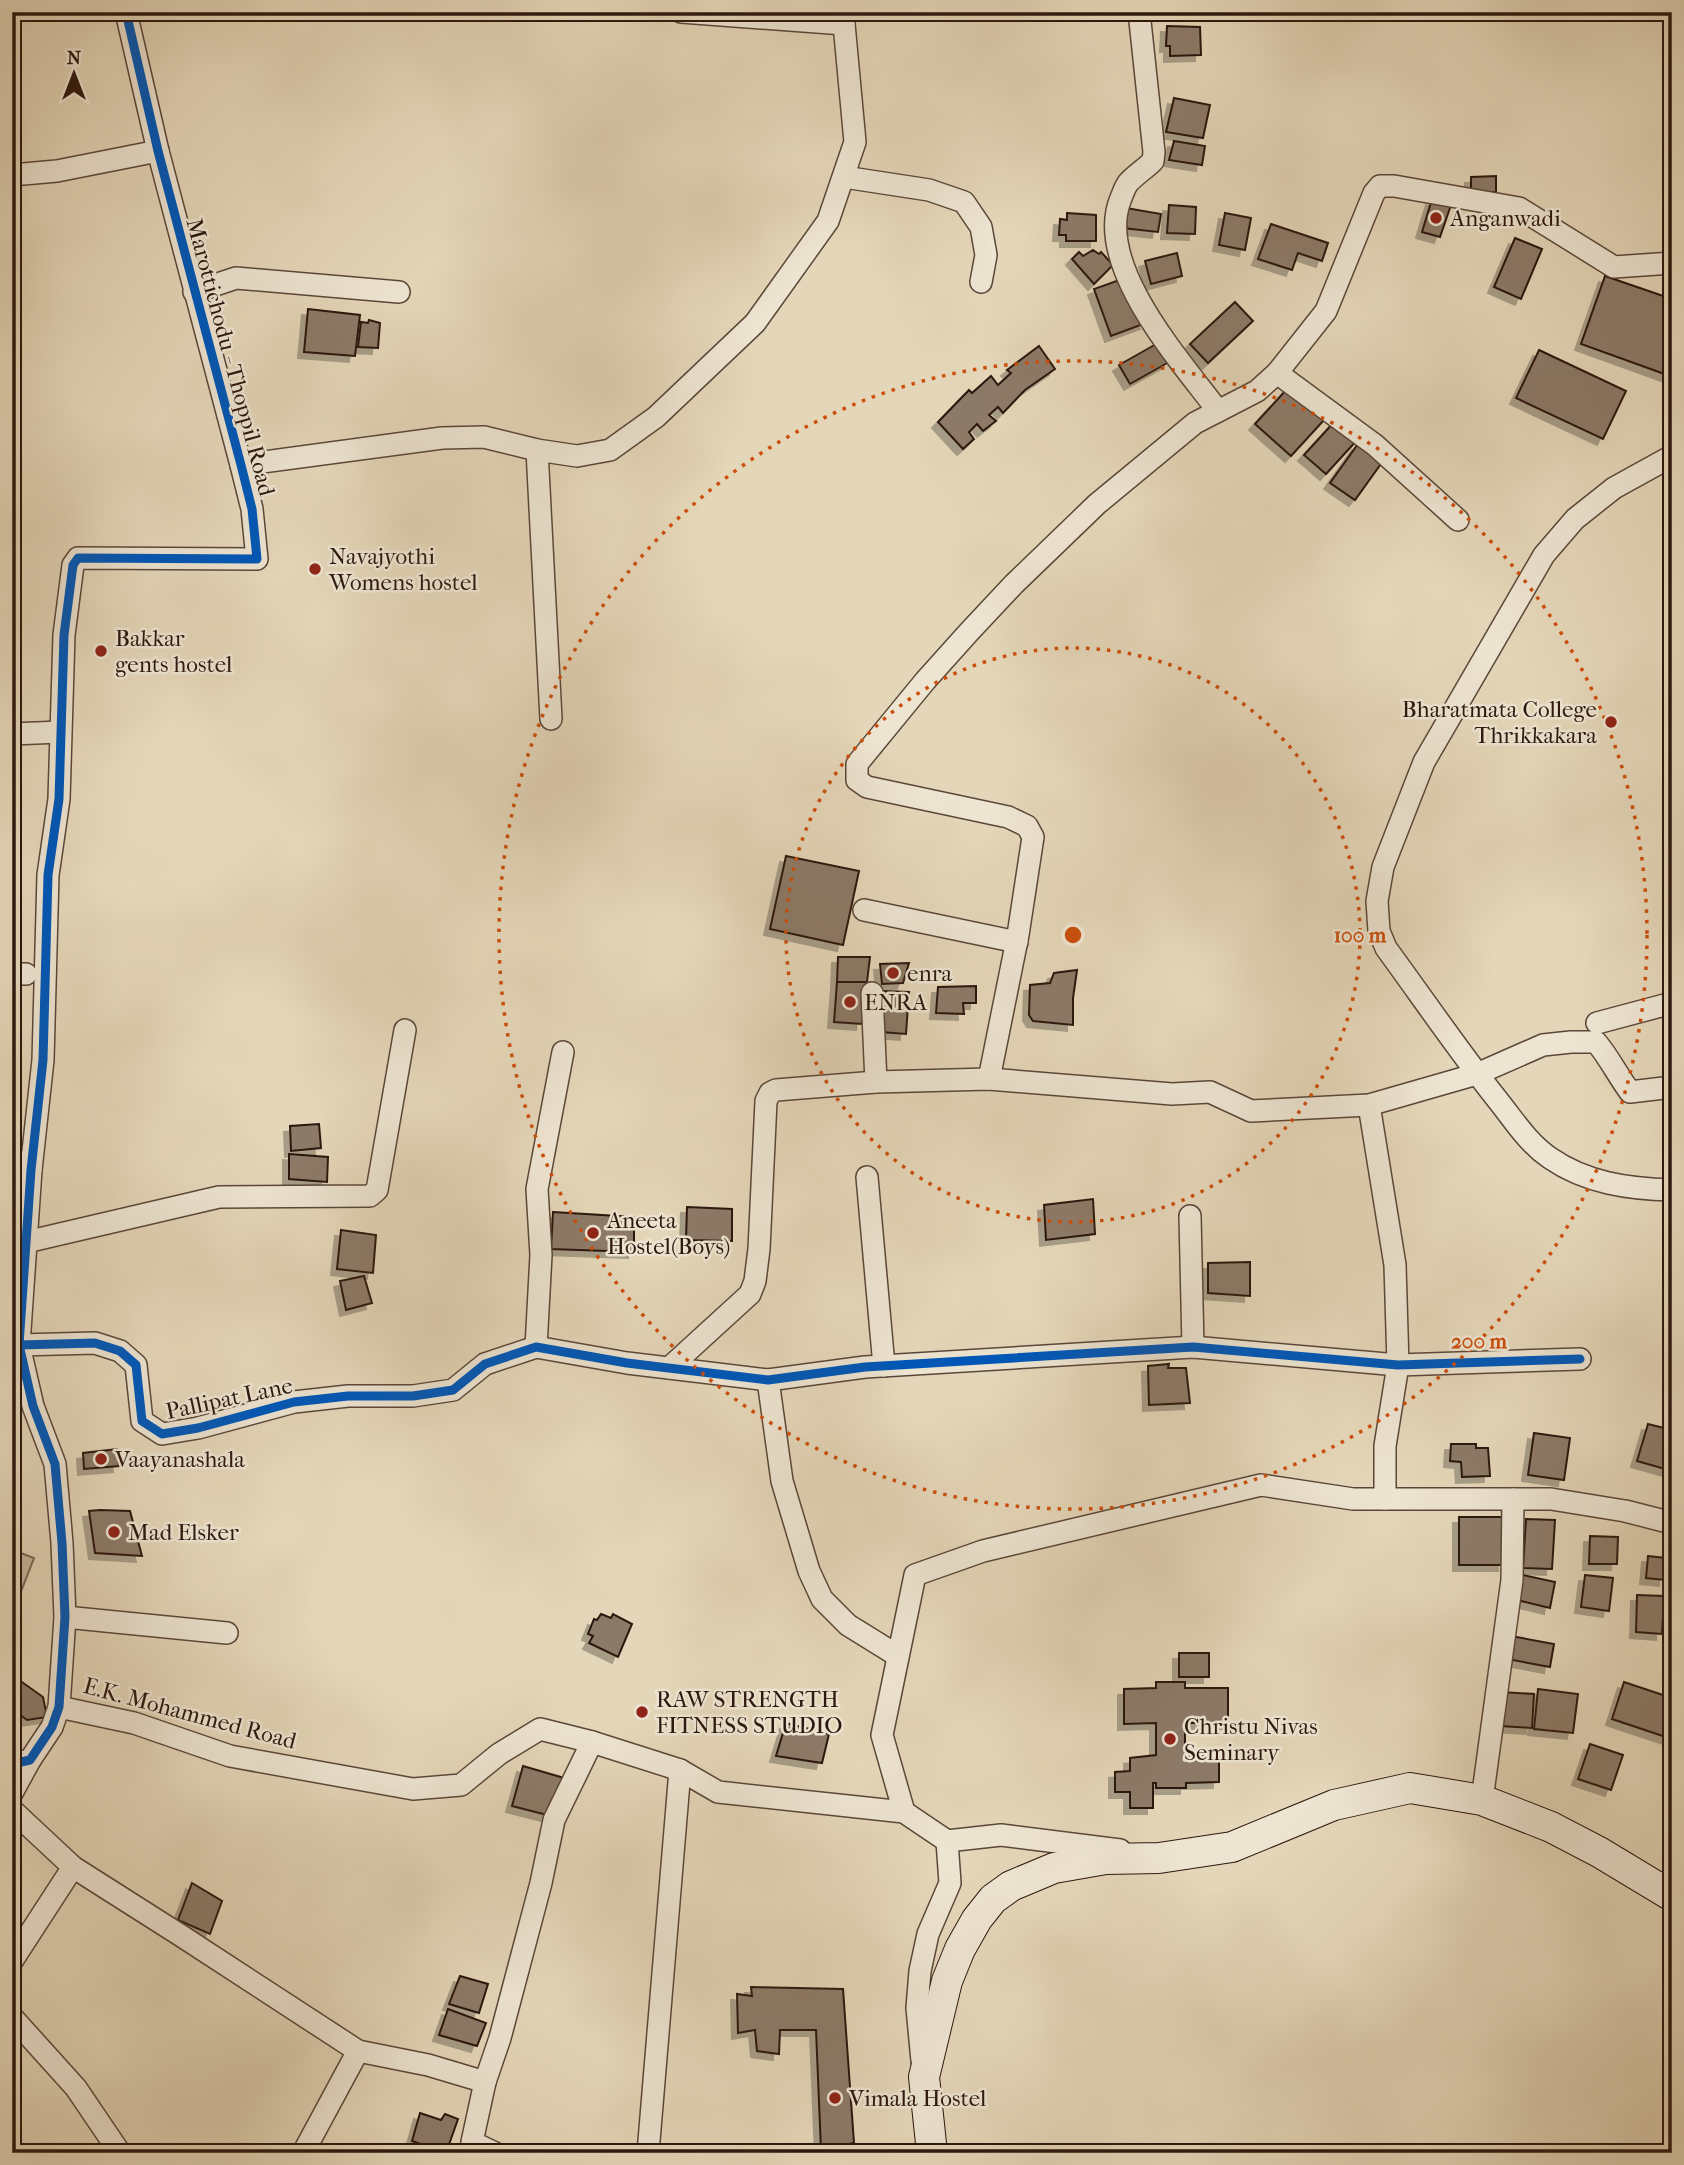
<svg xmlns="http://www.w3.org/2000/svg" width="1684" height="2165" viewBox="0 0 1684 2165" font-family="'IM FELL French Canon',serif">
  <defs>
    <filter id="shadow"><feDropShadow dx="-6" dy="6" stdDeviation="0" flood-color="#0004"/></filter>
  </defs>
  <rect width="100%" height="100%" fill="#e4d6b8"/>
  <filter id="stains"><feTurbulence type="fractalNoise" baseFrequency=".00286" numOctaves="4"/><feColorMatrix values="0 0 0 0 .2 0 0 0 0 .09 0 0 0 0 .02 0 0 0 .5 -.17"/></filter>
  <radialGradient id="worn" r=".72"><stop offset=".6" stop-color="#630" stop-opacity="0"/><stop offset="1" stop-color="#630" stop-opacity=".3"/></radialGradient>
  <!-- green -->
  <path fill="#c5b69b" stroke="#786655" stroke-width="2" d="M13,1550L34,1558L20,1594L12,1591Z"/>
  <!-- building -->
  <g fill="#8c7a67" stroke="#2c170f" stroke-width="2" filter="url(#shadow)">
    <path d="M1167,26L1200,27L1201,55L1170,56V46H1166Z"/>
    <path d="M1174,98L1210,105L1203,138L1166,132Z"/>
    <path d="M1174,141L1205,146L1202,165L1169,160Z"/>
    <path d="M1496,176V192H1471V177Z"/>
    <path d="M1432,199L1451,205L1440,237L1422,232Z"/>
    <path d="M1169,205L1196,207L1195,234L1167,233Z"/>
    <path d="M1126,208L1161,214L1158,232L1123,228Z"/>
    <path d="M1067,213L1096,215V241H1066V235H1059L1060,219L1067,220Z"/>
    <path d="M1225,213L1251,218L1245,250L1219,245Z"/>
    <path d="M1271,224L1328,243L1322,261L1298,253L1292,270L1258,259Z"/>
    <path d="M1515,238L1542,249L1521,299L1494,287Z"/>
    <path d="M1093,250L1099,254L1101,252L1113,265L1094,284L1072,259L1079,252L1083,256Z"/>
    <path d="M1177,253L1182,276L1151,284L1145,261Z"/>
    <path d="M1605,276L1672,299L1670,376L1581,344Z"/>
    <path d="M1125,278L1146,323L1111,336L1094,289Z"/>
    <path d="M1235,302L1253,321L1208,363L1190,344Z"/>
    <path d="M308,309L360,315L355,356L304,352Z"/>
    <path d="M369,320L380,323L378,348L358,347L361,322L368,323Z"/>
    <path d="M1158,343L1169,362L1130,384L1119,365Z"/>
    <path d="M1039,346L1055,369L1025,390L1003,413L998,407L989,415L996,421L983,431L977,424L969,432L974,439L963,449L938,422L969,390L972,393L991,376L998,385L1011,373L1007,370Z"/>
    <path d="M1539,350L1626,391L1603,439L1516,398Z"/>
    <path d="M1288,388L1324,420L1291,456L1255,424Z"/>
    <path d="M1336,420L1358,439L1326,474L1304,455Z"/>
    <path d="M1358,444L1383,461L1355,500L1330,483Z"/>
    <path d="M786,856L859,871L843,945L770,929Z"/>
    <path d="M838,957H870L867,982H837Z"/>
    <path d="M909,963L903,983L882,984L880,964Z"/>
    <path d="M1077,970L1073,998V1025L1033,1021L1029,1015L1030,985L1050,983L1054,973Z"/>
    <path d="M837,982H867L862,1024L834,1022Z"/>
    <path d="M976,986V1003H963L964,1014L936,1013L938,987Z"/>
    <path d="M884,991L909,992L906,1034L881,1032Z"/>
    <path d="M319,1124L321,1148L291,1151L290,1126Z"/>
    <path d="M289,1154L328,1157L327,1182L289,1179Z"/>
    <path d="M1093,1199L1095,1234L1046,1240L1044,1205Z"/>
    <path d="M687,1207L732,1209V1241L686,1240Z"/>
    <path d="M553,1212L634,1217V1252L551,1249Z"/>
    <path d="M341,1230L376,1235L373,1273L337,1269Z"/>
    <path d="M1250,1262V1296L1208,1293V1263Z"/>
    <path d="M364,1276L372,1303L346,1310L340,1281Z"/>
    <path d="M1169,1364L1168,1368H1186L1190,1403L1149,1405L1148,1366Z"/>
    <path d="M1648,1424L1672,1430V1471L1637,1461Z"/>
    <path d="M1534,1433L1570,1438L1564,1480L1528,1475Z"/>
    <path d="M1451,1444H1476V1448H1488L1490,1476L1462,1477L1461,1462L1450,1461Z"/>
    <path d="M117,1449L119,1466L84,1469L83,1453Z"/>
    <path d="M100,1510L130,1511L142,1556L95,1553L89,1511Z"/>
    <rect x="1459" y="1517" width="45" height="48"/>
    <path d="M1526,1519L1555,1520L1552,1569L1523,1568Z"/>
    <path d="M1590,1536L1618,1537L1617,1564H1589Z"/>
    <path d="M1648,1556L1666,1558L1665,1580L1646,1578Z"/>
    <path d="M1523,1575L1555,1582L1550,1608L1517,1600Z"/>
    <path d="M1585,1575L1613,1578L1609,1611L1581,1607Z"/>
    <path d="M1637,1595L1664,1596L1662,1634L1636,1632Z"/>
    <path d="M601,1614L611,1618L613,1614L632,1624L618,1657L589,1643L593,1636L588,1634L594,1619L597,1620Z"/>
    <path d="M1511,1636L1554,1644L1550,1667L1507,1659Z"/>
    <rect x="1179" y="1653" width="30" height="24"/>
    <path d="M12,1675L43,1697L47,1717L27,1720L12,1709Z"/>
    <path d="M1156,1682H1185V1688H1228V1723H1185V1755H1219V1782L1186,1783V1788H1156V1783H1153V1808H1130V1792H1115V1772L1130,1771V1758L1156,1755V1723L1124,1724V1689L1156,1688Z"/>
    <path d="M1624,1682L1672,1698V1739L1612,1719Z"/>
    <path d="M1538,1689L1578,1694L1573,1733L1534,1729Z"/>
    <path d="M1502,1692L1534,1694L1532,1728L1500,1726Z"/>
    <path d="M786,1723L829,1734L822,1763L776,1756Z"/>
    <path d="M1590,1744L1623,1755L1611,1790L1578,1779Z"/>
    <path d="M523,1766L564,1778L551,1816L512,1806Z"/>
    <path d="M192,1883L222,1901L210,1934L178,1920Z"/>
    <path d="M460,1976L488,1984L479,2013L449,2004Z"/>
    <path d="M751,1987L843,1989L854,2143L821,2150L816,2030H780L779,2054L757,2051L755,2030L738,2033L737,1994L752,1996Z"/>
    <path d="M448,2009L486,2023L477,2046L439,2035Z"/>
    <path d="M420,2113L441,2120L445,2114L458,2119L446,2153L412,2141Z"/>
  </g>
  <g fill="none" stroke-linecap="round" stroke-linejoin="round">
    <defs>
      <g id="street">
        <path d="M681,12L844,24L843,12"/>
        <path d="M1139,12L1154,152L1153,161C1145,169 1135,175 1128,183C1125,187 1123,193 1121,198C1093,264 1180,360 1218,411"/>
        <path d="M12,175L57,171L158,151"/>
        <path d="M844,177L929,190L964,202L981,227L986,255L981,282"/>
        <path d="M194,292L236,278L399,292"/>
        <path d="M1277,373L1375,445L1458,520"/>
        <path d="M537,450L551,719"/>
        <path d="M1672,456L1614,488L1575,519L1544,555L1424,762L1383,867L1377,901L1379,931L1386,948C1424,1000 1460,1053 1500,1103C1515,1122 1529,1144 1550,1158C1586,1183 1629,1189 1672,1190"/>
        <path d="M241,465L442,438L484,437L537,450L577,456L610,450L656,417L755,323L828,221L855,142L844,24"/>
        <path d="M12,734L60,732"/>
        <path d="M864,910L1017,942"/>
        <path d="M12,974H26"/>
        <path d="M872,993L876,1082"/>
        <path d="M1597,1023L1672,1003"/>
        <path d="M989,1079L1018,935L1033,837L1027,826L1008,817L867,787L857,780V764L925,681L969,632L1014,584L1097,504L1195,423L1257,391L1277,373L1326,311L1374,193L1380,186H1394L1519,208L1614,267L1672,263"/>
        <path d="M1369,1105L1395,1265L1398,1365L1385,1446V1499"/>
        <path d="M12,1157L31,1170"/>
        <path d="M867,1177L884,1366"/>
        <path d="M1190,1216L1193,1347"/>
        <path d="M26,1242L219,1197L370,1196L377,1190L405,1030"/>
        <path d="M19,1345L95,1343L120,1351L136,1365L142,1421L162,1434L198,1428L294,1402L348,1396H413L453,1390L485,1364L536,1347L627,1363L768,1380L865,1367L1193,1347L1398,1365L1580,1359"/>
        <path d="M536,1347L541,1255L537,1189L563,1052"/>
        <path d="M669,1368L750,1294L755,1281L759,1249L766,1101L770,1093L776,1090L876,1082L989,1079L1172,1094L1210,1092L1251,1111L1369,1105L1477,1074L1543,1045L1571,1042H1596C1609,1057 1618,1076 1630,1092L1672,1087"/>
        <path d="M768,1380L782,1481L809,1571L822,1599L848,1625L898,1656"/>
        <path d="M65,1617L227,1633"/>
        <path d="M59,1707L134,1723L230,1756L413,1789L461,1785L499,1754L540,1729L592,1742L680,1770L718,1792L904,1812L947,1841L950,1883L928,1934L920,1971L917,2008L922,2061"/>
        <path d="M12,1764L30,1760L52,1727L59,1707L65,1617L62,1543L55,1464L33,1406L19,1345L31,1170L43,1060L48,875L59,799L64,635L73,565L78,558L257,559L252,509L241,465L158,151L126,12"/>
        <path d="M12,1793L30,1760"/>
        <path d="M1482,1800L1512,1580L1513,1499"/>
        <path d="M12,1810L73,1867L180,1935L358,2051L428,2065L485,2082"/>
        <path d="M904,1812L882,1735L915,1575L983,1551L1261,1485L1353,1499H1551L1625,1511L1672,1523"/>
        <path d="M947,1841L1001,1835L1120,1850"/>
        <path d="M12,1961L73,1867"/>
        <path d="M12,2017L76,2088L120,2153"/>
        <path d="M303,2153L358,2051"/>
        <path d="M495,2153L472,2142L485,2082L500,2038L541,1883L554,1820L592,1742"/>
        <path d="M648,2153L680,1770"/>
      </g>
      <path id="secondary" d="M932,2153L924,2077L947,1981L960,1949L977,1919L993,1899L1011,1886L1054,1868L1106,1859L1159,1858L1232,1847L1334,1805L1410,1788L1482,1800L1551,1827L1599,1852L1672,1896"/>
    </defs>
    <!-- street casing -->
    <use href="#street" stroke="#5a4739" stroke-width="24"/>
    <!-- secondary casing -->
    <use href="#secondary" stroke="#2c170f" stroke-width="32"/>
    <!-- street -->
    <use href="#street" stroke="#ede4d1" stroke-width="21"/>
    <!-- secondary -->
    <use href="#secondary" stroke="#ede4d1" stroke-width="30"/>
    <defs>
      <g id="cycleway">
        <path d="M19,1345L95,1343L120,1351L136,1365L142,1421L162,1434L198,1428L294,1402L348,1396H413L453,1390L485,1364L536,1347L627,1363L768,1380L865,1367L1193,1347L1398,1365L1580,1359"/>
        <path d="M12,1764L30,1760L52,1727L59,1707L65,1617L62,1543L55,1464L33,1406L19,1345L31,1170L43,1060L48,875L59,799L64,635L73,565L78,558L257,559L252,509L241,465L158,151L126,12"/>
      </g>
    </defs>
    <!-- cycleway casing -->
    <use href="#cycleway" stroke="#ede4d1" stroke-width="13"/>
    <!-- cycleway -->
    <use href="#cycleway" stroke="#0057b8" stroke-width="9"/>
  </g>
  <!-- distance rings -->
  <g fill="none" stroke="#cc4f0c" stroke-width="3.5" stroke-dasharray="3.5 7">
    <circle cx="1073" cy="935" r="287"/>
    <circle cx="1073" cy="935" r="574"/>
  </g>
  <!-- markers -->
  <g fill="#8f2418" stroke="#ede4d1" stroke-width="2.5">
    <circle cx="1436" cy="218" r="7"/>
    <circle cx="315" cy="569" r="7"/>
    <circle cx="101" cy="651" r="7"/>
    <circle cx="1611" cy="722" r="7"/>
    <circle cx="893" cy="973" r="7"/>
    <circle cx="850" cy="1002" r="7"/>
    <circle cx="593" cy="1233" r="7"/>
    <circle cx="101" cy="1459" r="7"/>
    <circle cx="114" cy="1532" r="7"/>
    <circle cx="642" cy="1712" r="7"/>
    <circle cx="1170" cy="1739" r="7"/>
    <circle cx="835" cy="2098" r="7"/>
  </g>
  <g text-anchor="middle" stroke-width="5" stroke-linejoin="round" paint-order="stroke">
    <!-- poi labels -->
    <g font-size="23" fill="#2c170f" stroke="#ede4d1" text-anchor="start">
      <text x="1450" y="226">Anganwadi</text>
      <text x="329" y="564">Navajyothi<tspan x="329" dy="26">Womens hostel</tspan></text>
      <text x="115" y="646">Bakkar<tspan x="115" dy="26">gents hostel</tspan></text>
      <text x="1597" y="717" text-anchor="end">Bharatmata College<tspan x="1597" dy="26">Thrikkakara</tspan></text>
      <text x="907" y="981">enra</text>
      <text x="864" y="1010">ENRA</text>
      <text x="607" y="1228">Aneeta<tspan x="607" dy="26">Hostel(Boys)</tspan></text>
      <text x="115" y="1467">Vaayanashala</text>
      <text x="128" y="1540">Mad Elsker</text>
      <text x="656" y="1707">RAW STRENGTH<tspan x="656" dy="26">FITNESS STUDIO</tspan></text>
      <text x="1184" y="1734">Christu Nivas<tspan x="1184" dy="26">Seminary</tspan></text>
      <text x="849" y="2106">Vimala Hostel</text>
    </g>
    <!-- street labels -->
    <g font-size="23" fill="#2c170f" stroke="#ede4d1">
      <text transform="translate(231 357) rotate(75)" y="8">Marottichodu - Thoppil Road</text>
      <text transform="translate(229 1398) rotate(-12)" y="8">Pallipat Lane</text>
      <text transform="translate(190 1713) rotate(15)" y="8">E.K. Mohammed Road</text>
    </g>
  </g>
  <circle cx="1073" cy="935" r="10" fill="#cc4f0c" stroke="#ede4d1" stroke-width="3.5"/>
  <g font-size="21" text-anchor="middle" font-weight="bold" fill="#cc4f0c" stroke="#ede4d1" stroke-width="5" stroke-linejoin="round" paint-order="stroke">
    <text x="1360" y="942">100 m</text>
    <text x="1479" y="1348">200 m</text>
  </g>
  <!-- margin -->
  <rect width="1684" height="2165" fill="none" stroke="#e4d6b8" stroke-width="42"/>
  <rect x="14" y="14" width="1656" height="2137" fill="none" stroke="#2c170f" stroke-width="3.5"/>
  <rect x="21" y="21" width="1642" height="2123" fill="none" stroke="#2c170f" stroke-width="2"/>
  <!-- north arrow -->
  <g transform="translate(74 74)" stroke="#ede4d1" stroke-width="5" paint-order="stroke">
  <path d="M0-5L12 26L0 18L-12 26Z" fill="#2c170f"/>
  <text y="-10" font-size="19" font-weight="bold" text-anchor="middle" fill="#2c170f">N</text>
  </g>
  <rect width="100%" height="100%" filter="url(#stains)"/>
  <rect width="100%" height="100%" fill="url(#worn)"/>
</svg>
